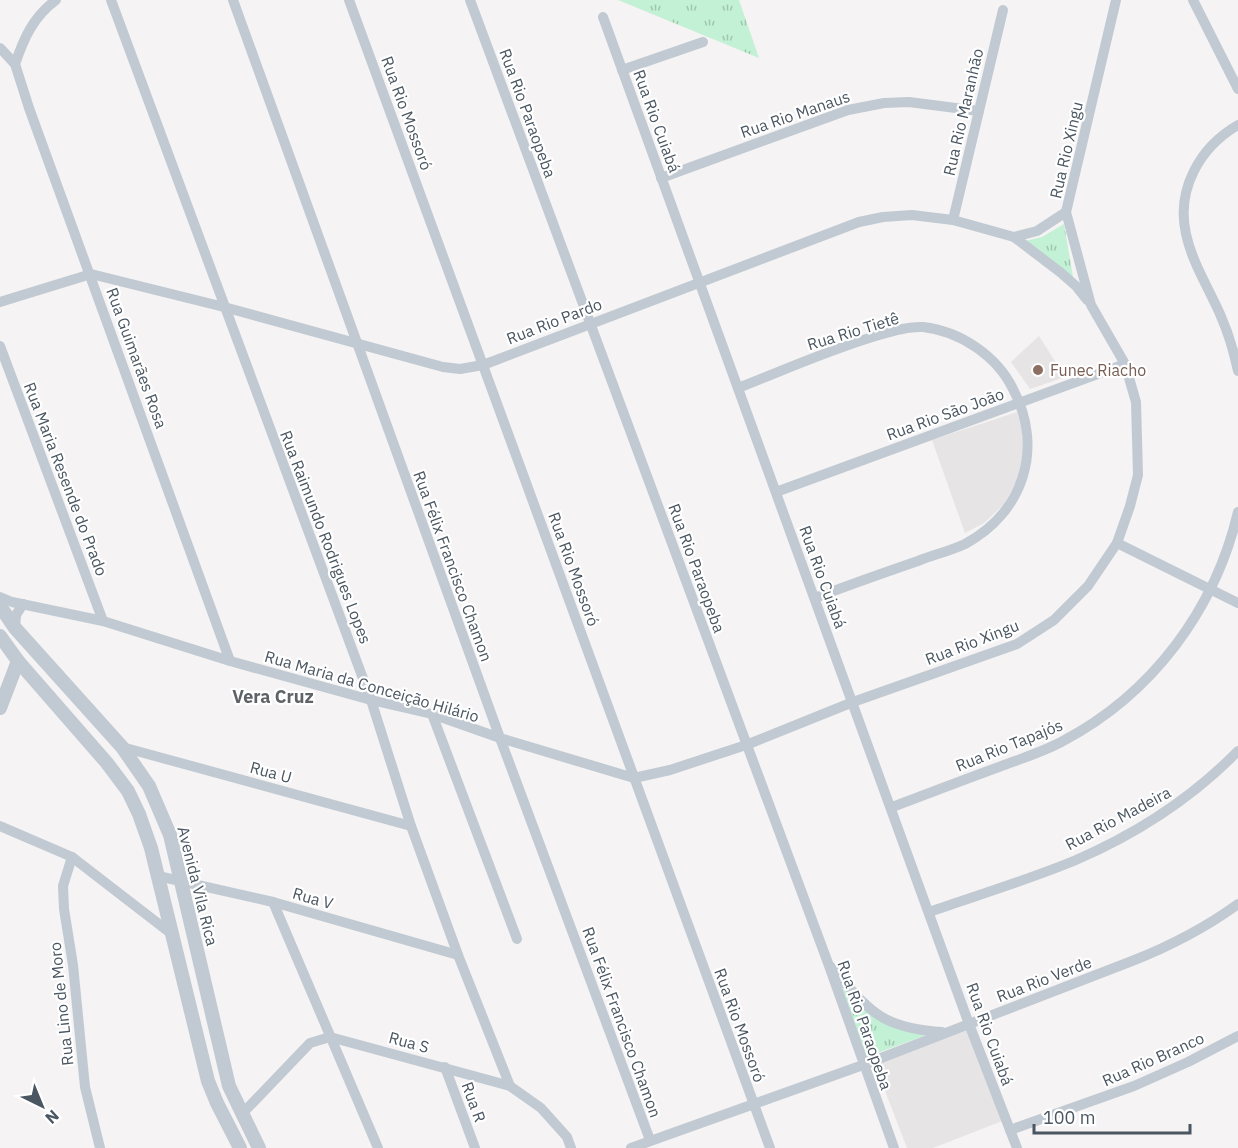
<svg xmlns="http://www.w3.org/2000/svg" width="1238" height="1148" viewBox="0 0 1238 1148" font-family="'IBM Plex Sans',sans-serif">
  <defs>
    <pattern id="grass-tufts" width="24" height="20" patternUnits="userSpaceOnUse" patternTransform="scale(1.5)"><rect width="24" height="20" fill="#c3f1d5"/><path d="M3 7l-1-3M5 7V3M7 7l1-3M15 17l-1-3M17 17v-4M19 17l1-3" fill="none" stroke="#a0c6b0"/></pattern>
  </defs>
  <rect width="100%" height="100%" fill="#f5f3f3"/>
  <!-- education -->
  <g fill="#e6e4e5">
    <path d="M1039,336L1065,377L1030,389L1011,362Z"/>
    <path d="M1017,412L1022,426L1023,452L1019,477L1004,504L984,523L965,533L932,440Z"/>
    <path d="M967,1030L1002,1121L933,1148H907L875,1065Z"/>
  </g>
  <!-- grass -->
  <g fill="url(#grass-tufts)">
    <path d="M618,0H739L759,58Z"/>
    <path d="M1064,224L1073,277L1025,241L1042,237Z"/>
    <path d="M835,977L860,1004L926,1035L864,1058Z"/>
  </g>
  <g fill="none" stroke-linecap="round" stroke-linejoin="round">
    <!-- minor -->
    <g stroke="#c1cad2" stroke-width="10">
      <path d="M111,0L371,700L411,826L458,955L510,1086"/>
      <path d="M233,0L500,738L650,1140"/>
      <path d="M349,0L770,1148"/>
      <path d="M470,0L828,963L894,1148"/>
      <path d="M1193,0L1238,89"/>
      <path d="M603,17L969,1024L1017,1148"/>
      <path d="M0,48L15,64L29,108L230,661"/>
      <path d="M15,64C24,38 33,17 56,0"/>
      <path d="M622,70L703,42"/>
      <path d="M1238,125C1200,147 1176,189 1186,234C1192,262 1208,287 1220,314C1228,332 1234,352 1238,371"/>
      <path d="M661,178L848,110L884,103L909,102L979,111"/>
      <path d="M953,220L1003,10"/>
      <path d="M1014,237L1037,231L1066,212"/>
      <path d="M0,302L91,274L224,307L443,367L460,369L483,365L859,222L883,217L912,215L953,220L1014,237L1060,272L1076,286L1087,300"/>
      <path d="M0,346L103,621"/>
      <path d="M738,388C784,370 831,349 879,335C892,331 909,326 923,327C960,331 997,356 1013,389C1044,448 1024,512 965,544C950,551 933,555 918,561C883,573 849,585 815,598"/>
      <path d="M776,492L1125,364"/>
      <path d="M1117,543L1238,603"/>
      <path d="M0,597L12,602L103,621L230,661L371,700L432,714L500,738L634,778L670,770L746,745L853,702L1017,644L1054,620L1088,586L1117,543L1130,506L1138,475L1136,402L1125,364L1091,305L1066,212L1116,0"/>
      <path d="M15,628L16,615L23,604"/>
      <path d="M432,714L517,939"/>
      <path d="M122,747L411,826"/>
      <path d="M892,807C927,794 963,780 999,767C1020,759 1043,752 1063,741C1152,694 1215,610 1238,512"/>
      <path d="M0,826L72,857L173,935"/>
      <path d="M72,857L63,886L64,909L73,965L85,1087L100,1148"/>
      <path d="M158,876L273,902L458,955"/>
      <path d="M273,902L378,1148"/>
      <path d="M929,912C978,895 1028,880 1076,860C1136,834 1192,798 1238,751"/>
      <path d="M831,967C870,1011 880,1028 942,1032"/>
      <path d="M445,1067L475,1148"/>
      <path d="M241,1115L310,1043L330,1037L510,1086L541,1108L567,1137L571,1148"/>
      <path d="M1010,1130L1134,1086L1188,1062L1238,1036"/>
      <path d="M631,1148L863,1065L1132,961C1170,946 1205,928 1238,904"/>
    </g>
    <!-- tertiary -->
    <g stroke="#c1cad2" stroke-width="14">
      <path d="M0,606L15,628L122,747L149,786L170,835L229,1086L259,1148"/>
      <path d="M0,636L18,661L107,763L128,791L139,814L151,848L208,1081L217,1103L240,1148"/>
      <path d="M0,708L18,661"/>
    </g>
  </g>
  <!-- markers -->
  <circle fill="#8d6e63" stroke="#fff" stroke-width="2" cx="1038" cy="370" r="6"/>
  <g text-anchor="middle" stroke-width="4.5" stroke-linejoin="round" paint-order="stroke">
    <!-- street labels -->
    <g font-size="16" fill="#4a5661" stroke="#fff">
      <text transform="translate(963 112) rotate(-77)" y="6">Rua Rio Maranhão</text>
      <text transform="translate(407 113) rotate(70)" y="6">Rua Rio Mossoró</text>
      <text transform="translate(528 113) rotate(70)" y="6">Rua Rio Paraopeba</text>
      <text transform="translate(795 114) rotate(-19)" y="6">Rua Rio Manaus</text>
      <text transform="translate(657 121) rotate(70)" y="6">Rua Rio Cuiabá</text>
      <text transform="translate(1066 150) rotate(-77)" y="6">Rua Rio Xingu</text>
      <text transform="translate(554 321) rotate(-21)" y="6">Rua Rio Pardo</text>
      <text transform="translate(853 331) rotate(-17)" y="6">Rua Rio Tietê</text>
      <text transform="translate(137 358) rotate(70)" y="6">Rua Guimarães Rosa</text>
      <text transform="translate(945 414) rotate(-20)" y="6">Rua Rio São João</text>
      <text transform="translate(66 479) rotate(69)" y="6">Rua Maria Resende do Prado</text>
      <text transform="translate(326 537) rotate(69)" y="6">Rua Raimundo Rodrigues Lopes</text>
      <text transform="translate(453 566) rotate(70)" y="6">Rua Félix Francisco Chamon</text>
      <text transform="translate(697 568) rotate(70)" y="6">Rua Rio Paraopeba</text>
      <text transform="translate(574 569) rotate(70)" y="6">Rua Rio Mossoró</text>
      <text transform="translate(823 577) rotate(70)" y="6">Rua Rio Cuiabá</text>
      <text transform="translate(972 642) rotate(-21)" y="6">Rua Rio Xingu</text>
      <text transform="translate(372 686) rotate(16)" y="6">Rua Maria da Conceição Hilário</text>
      <text transform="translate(1009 745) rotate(-22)" y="6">Rua Rio Tapajós</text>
      <text transform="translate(271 772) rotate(15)" y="6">Rua U</text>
      <text transform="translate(1118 818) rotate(-28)" y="6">Rua Rio Madeira</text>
      <text transform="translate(198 886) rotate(76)" y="6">Avenida Vila Rica</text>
      <text transform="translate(313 898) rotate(16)" y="6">Rua V</text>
      <text transform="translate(1044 979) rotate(-21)" y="6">Rua Rio Verde</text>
      <text transform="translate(61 1004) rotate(-96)" y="6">Rua Lino de Moro</text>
      <text transform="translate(622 1022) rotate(70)" y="6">Rua Félix Francisco Chamon</text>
      <text transform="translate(740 1025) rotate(70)" y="6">Rua Rio Mossoró</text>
      <text transform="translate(865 1025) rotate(71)" y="6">Rua Rio Paraopeba</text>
      <text transform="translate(990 1034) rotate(70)" y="6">Rua Rio Cuiabá</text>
      <text transform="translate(409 1042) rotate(15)" y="6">Rua S</text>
      <text transform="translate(1153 1059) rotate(-24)" y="6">Rua Rio Branco</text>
      <text transform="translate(474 1102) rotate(70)" y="6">Rua R</text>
    </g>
    <!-- education labels -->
    <g font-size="16" fill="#785e54" stroke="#fff" text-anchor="start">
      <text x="1050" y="376">Funec Riacho</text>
    </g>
    <!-- neighbourhood labels -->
    <g font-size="18" font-weight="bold" fill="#5f6368" stroke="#fff">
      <text x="273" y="703">Vera Cruz</text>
    </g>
  </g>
  <!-- north arrow -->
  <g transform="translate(42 1106) rotate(137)" stroke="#ffffff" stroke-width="4.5" paint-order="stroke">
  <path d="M0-4.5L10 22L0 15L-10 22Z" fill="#4a5661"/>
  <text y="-9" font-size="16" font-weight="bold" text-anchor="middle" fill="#4a5661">N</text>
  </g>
  <!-- scale -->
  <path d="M1034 1124v9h156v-9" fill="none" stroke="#4a5661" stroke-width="3"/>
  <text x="1043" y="1124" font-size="18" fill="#4a5661" stroke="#ffffff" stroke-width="4.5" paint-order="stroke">100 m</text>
</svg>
